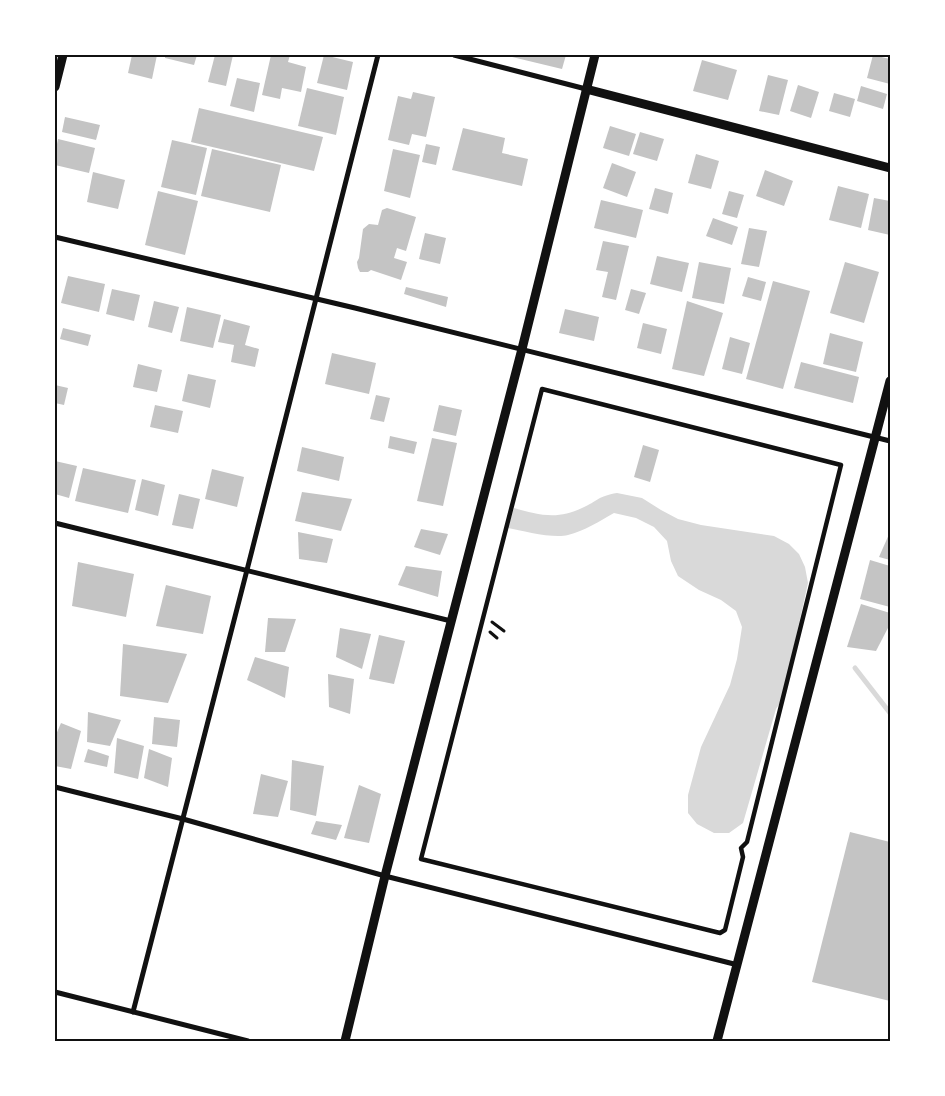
<svg xmlns="http://www.w3.org/2000/svg" width="945" height="1096" viewBox="0 0 945 1096" font-family="Bitter,serif">
  <rect width="100%" height="100%" fill="#fff"/>
  <!-- water -->
  <path fill="#d9d9d9" d="M617,493L642,498L661,510L678,519L701,525L774,536L789,544L799,554L805,567L808,583L782,700L776,709L743,823L729,833H714L697,824L688,813V795L701,747L730,685L737,659L742,627L736,611L721,600L699,590L678,576L671,561L667,541L654,527L636,518L614,513C600,521 584,531 568,535C554,539 523,531 508,528L514,508C538,515 558,520 582,508C598,501 598,496 617,493Z"/>
  <g fill="none" stroke-linecap="round" stroke-linejoin="round">
    <!-- stream -->
    <path stroke="#d9d9d9" stroke-width="5" d="M855,668L890,713"/>
  </g>
  <!-- building -->
  <g fill="#c4c4c4">
    <path d="M132,55H157L152,79L128,73Z"/>
    <path d="M165,55H197L194,65L165,58Z"/>
    <path d="M215,55H233L226,86L208,82Z"/>
    <path d="M271,55H290L288,62L306,67L301,92L282,88L280,99L262,95Z"/>
    <path d="M324,55L353,62L347,90L317,83Z"/>
    <path d="M504,55H566L562,69Z"/>
    <path d="M873,55L890,59V84L867,78Z"/>
    <path d="M702,60L737,70L728,100L693,91Z"/>
    <path d="M768,75L788,80L779,115L759,111Z"/>
    <path d="M237,78L260,83L254,112L230,106Z"/>
    <path d="M798,85L819,92L811,118L790,111Z"/>
    <path d="M861,86L887,94L883,109L857,101Z"/>
    <path d="M307,88L344,97L336,135L298,126Z"/>
    <path d="M413,92L435,97L426,137L412,134L409,145L388,140L398,96L411,99Z"/>
    <path d="M834,93L855,99L850,117L829,111Z"/>
    <path d="M199,108L323,137L314,171L191,142Z"/>
    <path d="M65,117L100,125L96,140L62,132Z"/>
    <path d="M610,126L636,134L629,156L603,148Z"/>
    <path d="M463,128L505,138L502,153L528,159L522,186L452,170Z"/>
    <path d="M640,132L664,139L657,161L633,154Z"/>
    <path d="M58,139L95,148L89,173L55,165V154Z"/>
    <path d="M172,140L207,148L196,195L161,187Z"/>
    <path d="M426,144L440,147L436,165L422,162Z"/>
    <path d="M212,149L281,165L270,212L201,196Z"/>
    <path d="M393,149L420,155L410,198L384,191Z"/>
    <path d="M696,154L719,161L711,189L688,183Z"/>
    <path d="M612,163L636,172L627,197L603,188Z"/>
    <path d="M765,170L793,181L784,206L756,196Z"/>
    <path d="M93,172L125,180L118,209L87,202Z"/>
    <path d="M838,186L869,194L861,228L829,220Z"/>
    <path d="M655,188L673,193L668,214L649,209Z"/>
    <path d="M158,191L198,201L185,255L145,245Z"/>
    <path d="M729,191L744,195L737,218L722,214Z"/>
    <path d="M874,198L890,201V235L868,230Z"/>
    <path d="M601,200L643,210L636,238L594,228Z"/>
    <path d="M387,208L416,217L406,251L397,248L394,258L407,262L401,280L371,270L368,272H360L358,268L357,262L359,258L363,229L369,224L378,225L382,210Z"/>
    <path d="M713,218L738,227L732,245L706,236Z"/>
    <path d="M749,228L767,231L759,267L741,264Z"/>
    <path d="M425,233L446,238L440,264L419,259Z"/>
    <path d="M603,241L629,246L616,300L602,297L608,272L596,270Z"/>
    <path d="M657,256L689,263L682,292L650,284Z"/>
    <path d="M699,262L731,268L724,304L692,298Z"/>
    <path d="M845,262L879,272L864,323L830,313Z"/>
    <path d="M68,276L105,284L99,312L61,303Z"/>
    <path d="M748,277L766,282L761,301L742,296Z"/>
    <path d="M773,281L810,291L783,389L746,379Z"/>
    <path d="M406,287L448,297L446,307L404,294Z"/>
    <path d="M112,289L140,295L134,321L106,314Z"/>
    <path d="M631,289L646,293L639,314L625,310Z"/>
    <path d="M154,301L179,307L172,333L148,327Z"/>
    <path d="M687,301L723,313L704,376L672,369Z"/>
    <path d="M187,307L221,315L213,348L180,341Z"/>
    <path d="M565,309L599,317L594,341L559,333Z"/>
    <path d="M224,319L250,326L245,345L259,349L255,367L231,362L234,345L218,342Z"/>
    <path d="M643,323L667,329L661,354L637,348Z"/>
    <path d="M63,328L91,335L88,346L60,339Z"/>
    <path d="M830,333L863,342L856,372L823,364Z"/>
    <path d="M730,337L750,343L742,374L722,369Z"/>
    <path d="M332,353L376,363L369,394L325,384Z"/>
    <path d="M801,362L859,377L853,403L794,388Z"/>
    <path d="M138,364L162,370L157,392L133,387Z"/>
    <path d="M188,374L216,380L210,408L182,401Z"/>
    <path d="M55,385L68,388L64,405L55,403Z"/>
    <path d="M376,395L390,398L384,422L370,419Z"/>
    <path d="M155,405L183,411L178,433L150,427Z"/>
    <path d="M439,405L462,410L456,436L433,431Z"/>
    <path d="M390,436L417,442L414,454L388,448Z"/>
    <path d="M432,438L457,443L443,506L417,501Z"/>
    <path d="M643,445L659,450L650,482L634,477Z"/>
    <path d="M302,447L344,457L339,481L297,471Z"/>
    <path d="M55,461L77,466L69,498L55,494Z"/>
    <path d="M83,468L136,480L128,513L75,501Z"/>
    <path d="M212,469L244,477L237,507L205,499Z"/>
    <path d="M142,479L165,485L158,516L135,510Z"/>
    <path d="M302,492L352,499L341,531L295,521Z"/>
    <path d="M179,494L200,499L193,529L172,525Z"/>
    <path d="M421,529L448,534L440,555L414,547Z"/>
    <path d="M298,532L333,539L327,563L299,559Z"/>
    <path d="M890,532V560L879,557Z"/>
    <path d="M870,560L890,566V607L860,599Z"/>
    <path d="M78,562L134,574L126,617L72,606Z"/>
    <path d="M406,566L442,571L438,597L398,585Z"/>
    <path d="M166,585L211,596L203,634L156,626Z"/>
    <path d="M861,604L890,613V624L876,651L847,647Z"/>
    <path d="M268,618L296,619L285,652H265Z"/>
    <path d="M340,628L371,634L362,669L336,657Z"/>
    <path d="M379,635L405,641L394,684L369,679Z"/>
    <path d="M123,644L187,654L168,703L120,696Z"/>
    <path d="M255,657L289,667L285,698L247,680Z"/>
    <path d="M328,674L354,679L350,714L329,707Z"/>
    <path d="M88,712L121,720L110,746L87,742Z"/>
    <path d="M154,717L180,720L177,747L152,744Z"/>
    <path d="M61,723L81,731L71,769L55,766V737Z"/>
    <path d="M117,738L144,746L138,779L114,773Z"/>
    <path d="M88,749L109,756L107,767L84,762Z"/>
    <path d="M149,749L172,758L168,787L144,778Z"/>
    <path d="M292,760L324,766L316,816L290,810Z"/>
    <path d="M261,774L288,781L278,817L253,814Z"/>
    <path d="M359,785L381,794L369,843L344,838Z"/>
    <path d="M316,821L342,825L336,840L311,834Z"/>
    <path d="M850,832L890,842V1001L812,982Z"/>
  </g>
  <g fill="none" stroke-linecap="round" stroke-linejoin="round">
    <!-- path -->
    <g stroke="#111" stroke-width="3">
      <path d="M492,622L504,631"/>
      <path d="M490,632L497,638"/>
    </g>
    <!-- pedestrian -->
    <path stroke="#111" stroke-width="4.5" d="M542,389L841,465L747,842L741,848L743,857L725,930L720,933L421,859Z"/>
    <!-- minor -->
    <g stroke="#111" stroke-width="5">
      <path d="M454,55L586,89"/>
      <path d="M55,237L355,308L890,441"/>
      <path d="M55,523L451,621"/>
      <path d="M55,787L183,819L385,876L738,965"/>
      <path d="M55,992L248,1041"/>
      <path d="M133,1012L247,570L378,55"/>
    </g>
    <!-- tertiary -->
    <g stroke="#111" stroke-width="9">
      <path d="M55,87L63,55"/>
      <path d="M586,89L890,168"/>
      <path d="M345,1041L385,876L522,349L595,55"/>
      <path d="M717,1041L890,381"/>
    </g>
  </g>
  <!-- border -->
  <rect width="945" height="1096" fill="none" stroke="#ffffff" stroke-width="112"/>
  <rect x="56" y="56" width="833" height="984" fill="none" stroke="#111" stroke-width="2"/>
</svg>
